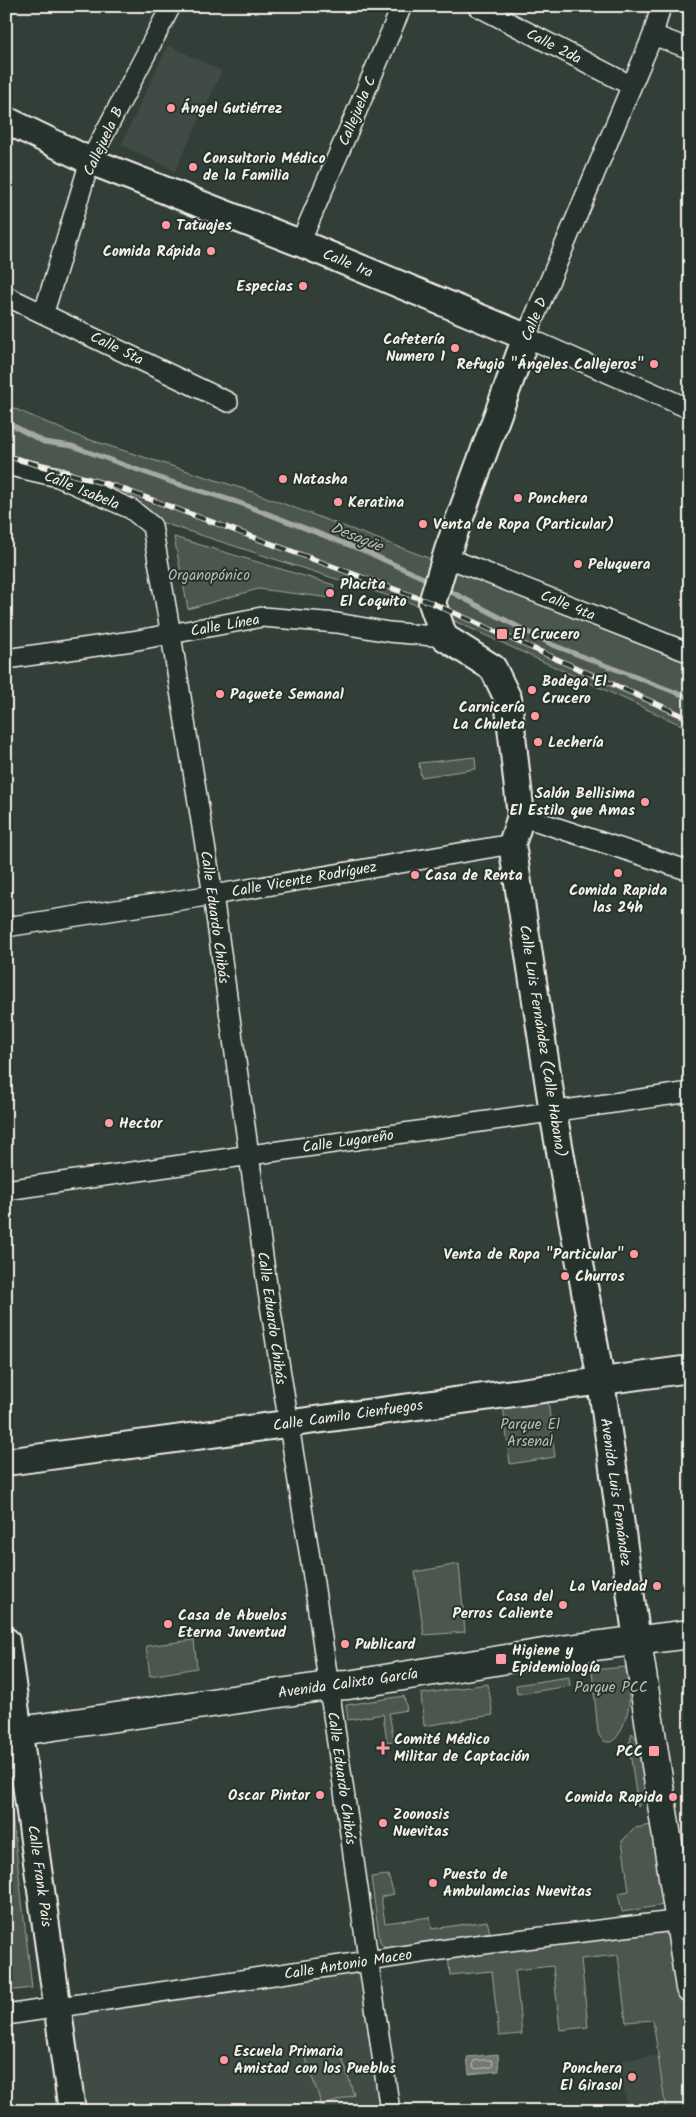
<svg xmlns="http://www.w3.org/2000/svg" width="696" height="2117" viewBox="0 0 696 2117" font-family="Kalam,sans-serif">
  <rect width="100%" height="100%" fill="#323e38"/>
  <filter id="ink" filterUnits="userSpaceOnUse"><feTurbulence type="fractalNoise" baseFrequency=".02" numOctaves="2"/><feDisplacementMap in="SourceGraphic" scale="10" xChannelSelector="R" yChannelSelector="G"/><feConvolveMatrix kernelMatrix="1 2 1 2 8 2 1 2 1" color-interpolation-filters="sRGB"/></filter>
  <g filter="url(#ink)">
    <!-- built -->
    <g fill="#404b44">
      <path d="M168,45L222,71L175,171L121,145Z"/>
      <path d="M368,1961L390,2111H72L58,2008Z"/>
      <path d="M658,2055L666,2111H627L620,2061Z"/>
    </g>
    <!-- green -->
    <g fill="#4c564f" stroke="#a0a49c">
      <path d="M6,405L78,436L247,490L690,656V729L426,608L160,522L6,459Z"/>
      <path d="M174,537L334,585L331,598L258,589L188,609Z"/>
      <path d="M475,757L476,769L421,777L419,763Z"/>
      <path d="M502,1396L548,1401L555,1457L510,1464Z"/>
      <path d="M459,1564L465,1632L424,1635L415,1572Z"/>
      <path d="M194,1640L197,1668L150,1676L146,1646Z"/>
      <path d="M626,1667C627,1678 629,1690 629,1702C629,1711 620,1742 609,1742C603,1742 600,1738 598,1732L592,1670Z"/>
      <path d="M569,1677L570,1686L517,1694L516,1685Z"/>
      <path d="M488,1684L493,1715L424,1726L421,1694Z"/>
      <path d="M404,1696L407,1710L389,1713L394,1741L387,1742L383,1714L348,1720L346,1705Z"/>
      <path d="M632,1733L640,1743L647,1799L638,1807L629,1745Z"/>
      <path d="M6,1762L32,1988L6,1991Z"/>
      <path d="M651,1825L664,1905L622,1912L618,1893L629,1891L622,1841L635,1828Z"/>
      <path d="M388,1875L394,1894L381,1897L385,1923L430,1917L432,1929L487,1921L490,1932L388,1950L380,1943L371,1877Z"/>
      <path d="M673,1926L690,2040V2111H666L653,2020L626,2022L618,1955L581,1959L588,2027L560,2030L553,1966L515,1970L522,2034L499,2036L492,1971L450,1975L448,1956Z"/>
      <path d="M338,2045L354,2095L322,2106L305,2056Z"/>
    </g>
    <!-- water -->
    <path fill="#727972" stroke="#a6a9a1" d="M498,2054L499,2071L469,2074L467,2057Z"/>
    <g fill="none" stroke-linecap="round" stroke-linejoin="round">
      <!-- shore -->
      <path stroke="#c0c1b9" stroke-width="1" d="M491,2060L493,2062L492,2067L476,2069L473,2067L474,2061Z"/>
      <!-- stream -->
      <g stroke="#a6a9a1" stroke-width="5">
        <path d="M6,422L44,442L72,446L171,482L237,502L367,552L430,581"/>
        <path d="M444,588L553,645L690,698"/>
      </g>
      <defs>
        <g id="street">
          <path d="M477,6L630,85"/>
          <path d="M661,6L653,35L526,337L690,409"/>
          <path d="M653,35L690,49"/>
          <path d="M300,243L402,6"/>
          <path d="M6,296L228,402"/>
          <path d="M44,312L90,161L171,6"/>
          <path d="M6,465L58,477L131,509L152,526L171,635L213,895L268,1292L314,1583L390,2111"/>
          <path d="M446,557L690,653"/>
          <path d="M6,659L132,641L262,617L337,623L389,632L444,637"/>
          <path d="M521,816L690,871"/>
          <path d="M6,927L213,895L512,844"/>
          <path d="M6,1190L690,1092"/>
          <path d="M6,2015L468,1946L690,1919"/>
        </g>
        <g id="secondary">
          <path d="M6,120L90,161L300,243L526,337L448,550L432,603L444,637L493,668L508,699L521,816L512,844L553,1112L601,1381L637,1641"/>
          <path d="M6,1462L690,1369"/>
          <path d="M6,1641L72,2111"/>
        </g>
        <g id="primary">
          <path d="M637,1641L690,1988"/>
          <path d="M6,1733L328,1686L348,1685L562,1650L690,1634"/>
        </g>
      </defs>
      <!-- street casing -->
      <use href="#street" stroke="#f4f1e8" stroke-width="22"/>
      <!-- secondary casing -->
      <use href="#secondary" stroke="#f4f1e8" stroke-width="30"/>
      <!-- primary casing -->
      <use href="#primary" stroke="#f4f1e8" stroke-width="31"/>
      <!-- street -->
      <use href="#street" stroke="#26332d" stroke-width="19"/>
      <!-- secondary -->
      <use href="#secondary" stroke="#26332d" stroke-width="26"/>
      <!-- primary -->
      <use href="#primary" stroke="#26332d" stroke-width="28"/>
      <defs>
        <path id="rail" d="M6,456L117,487L432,603L690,719"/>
      </defs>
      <!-- rail casing -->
      <use href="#rail" stroke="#f4f1e8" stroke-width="5.5"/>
      <!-- rail -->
      <use href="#rail" stroke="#26332d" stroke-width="4" stroke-dasharray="11" stroke-linecap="butt"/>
    </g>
  </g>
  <!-- markers -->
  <g fill="#ff9aa2" stroke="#26332d" stroke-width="2">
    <circle cx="171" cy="108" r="5"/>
    <circle cx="193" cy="167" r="5"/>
    <circle cx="166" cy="225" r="5"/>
    <circle cx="211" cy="251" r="5"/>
    <circle cx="303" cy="286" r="5"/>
    <circle cx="455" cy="348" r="5"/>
    <circle cx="654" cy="364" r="5"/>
    <circle cx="283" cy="479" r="5"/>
    <circle cx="518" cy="498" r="5"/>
    <circle cx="338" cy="502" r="5"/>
    <circle cx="423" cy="524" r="5"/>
    <circle cx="578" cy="564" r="5"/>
    <circle cx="330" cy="593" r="5"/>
    <rect x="496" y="628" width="12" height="12" rx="2.5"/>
    <circle cx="532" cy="690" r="5"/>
    <circle cx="220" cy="694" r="5"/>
    <circle cx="535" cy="716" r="5"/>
    <circle cx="538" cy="742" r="5"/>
    <circle cx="645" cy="802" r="5"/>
    <circle cx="618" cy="873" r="5"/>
    <circle cx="415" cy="875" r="5"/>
    <circle cx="109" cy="1123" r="5"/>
    <circle cx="634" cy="1254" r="5"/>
    <circle cx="565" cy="1276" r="5"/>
    <circle cx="657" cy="1586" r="5"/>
    <circle cx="563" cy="1605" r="5"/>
    <circle cx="168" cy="1624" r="5"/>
    <circle cx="345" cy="1644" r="5"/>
    <rect x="495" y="1653" width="12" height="12" rx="2.5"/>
    <path d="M380.5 1740.5h5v5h5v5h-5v5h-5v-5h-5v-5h5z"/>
    <rect x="648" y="1745" width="12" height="12" rx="2.5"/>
    <circle cx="320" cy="1795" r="5"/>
    <circle cx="673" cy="1797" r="5"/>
    <circle cx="383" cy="1823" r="5"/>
    <circle cx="433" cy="1883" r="5"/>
    <circle cx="224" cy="2060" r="5"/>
    <circle cx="632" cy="2077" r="5"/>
  </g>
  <g text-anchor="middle" stroke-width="4" stroke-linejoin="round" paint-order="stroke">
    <!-- street labels -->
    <g font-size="15" fill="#f4f1e8" stroke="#26332d">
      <text transform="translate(554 46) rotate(27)" y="5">Calle 2da</text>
      <text transform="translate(357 111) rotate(-67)" y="5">Callejuela C</text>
      <text transform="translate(103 141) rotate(-65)" y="5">Callejuela B</text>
      <text transform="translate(348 263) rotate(22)" y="5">Calle 1ra</text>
      <text transform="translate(534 319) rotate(-68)" y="5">Calle D</text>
      <text transform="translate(117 348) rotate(26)" y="5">Calle 5ta</text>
      <text transform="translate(82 490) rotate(22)" y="5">Calle Isabela</text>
      <text transform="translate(568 605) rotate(22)" y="5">Calle 4ta</text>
      <text transform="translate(225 625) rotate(-10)" y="5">Calle Línea</text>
      <text transform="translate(304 879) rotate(-10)" y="5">Calle Vicente Rodríguez</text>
      <text transform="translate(215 917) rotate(82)" y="5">Calle Eduardo Chibás</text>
      <text transform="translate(543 1041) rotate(81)" y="5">Calle Luis Fernández (Calle Habana)</text>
      <text transform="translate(348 1141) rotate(-8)" y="5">Calle Lugareño</text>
      <text transform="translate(272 1318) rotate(82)" y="5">Calle Eduardo Chibás</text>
      <text transform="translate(348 1415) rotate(-8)" y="5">Calle Camilo Cienfuegos</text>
      <text transform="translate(616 1492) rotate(82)" y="5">Avenida Luis Fernández</text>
      <text transform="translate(348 1683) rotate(-8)" y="5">Avenida Calixto García</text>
      <text transform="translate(342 1778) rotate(82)" y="5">Calle Eduardo Chibás</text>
      <text transform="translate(40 1876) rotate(82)" y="5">Calle Frank Pais</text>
      <text transform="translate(348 1964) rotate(-9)" y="5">Calle Antonio Maceo</text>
    </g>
    <!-- poi labels -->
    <g font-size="15" font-weight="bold" fill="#f4f1e8" stroke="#26332d" text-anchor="start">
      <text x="181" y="113">Ángel Gutiérrez</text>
      <text x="203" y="163">Consultorio Médico<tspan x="203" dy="17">de la Familia</tspan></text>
      <text x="176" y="230">Tatuajes</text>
      <text x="201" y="256" text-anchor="end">Comida Rápida</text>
      <text x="293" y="291" text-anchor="end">Especias</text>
      <text x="445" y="344" text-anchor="end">Cafetería<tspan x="445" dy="17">Numero 1</tspan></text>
      <text x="644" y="369" text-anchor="end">Refugio "Ángeles Callejeros"</text>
      <text x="293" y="484">Natasha</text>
      <text x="528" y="503">Ponchera</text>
      <text x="348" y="507">Keratina</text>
      <text x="433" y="529">Venta de Ropa (Particular)</text>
      <text x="588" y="569">Peluquera</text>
      <text x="340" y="589">Placita<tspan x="340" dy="17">El Coquito</tspan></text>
      <text x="513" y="639">El Crucero</text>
      <text x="542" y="686">Bodega El<tspan x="542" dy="17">Crucero</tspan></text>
      <text x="230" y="699">Paquete Semanal</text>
      <text x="525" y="712" text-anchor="end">Carnicería<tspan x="525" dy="17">La Chuleta</tspan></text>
      <text x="548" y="747">Lechería</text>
      <text x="635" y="798" text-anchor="end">Salón Bellisima<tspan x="635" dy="17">El Estilo que Amas</tspan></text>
      <text x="425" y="880">Casa de Renta</text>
      <text x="618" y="895" text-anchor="middle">Comida Rapida<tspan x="618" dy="17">las 24h</tspan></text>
      <text x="119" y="1128">Hector</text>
      <text x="624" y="1259" text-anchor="end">Venta de Ropa "Particular"</text>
      <text x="575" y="1281">Churros</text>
      <text x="647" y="1591" text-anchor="end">La Variedad</text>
      <text x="553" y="1601" text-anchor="end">Casa del<tspan x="553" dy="17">Perros Caliente</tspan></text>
      <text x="178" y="1620">Casa de Abuelos<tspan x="178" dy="17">Eterna Juventud</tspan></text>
      <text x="355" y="1649">Publicard</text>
      <text x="512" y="1655">Higiene y<tspan x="512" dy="17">Epidemiología</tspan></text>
      <text x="394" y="1744">Comité Médico<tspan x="394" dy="17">Militar de Captación</tspan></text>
      <text x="643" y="1756" text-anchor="end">PCC</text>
      <text x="310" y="1800" text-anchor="end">Oscar Pintor</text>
      <text x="663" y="1802" text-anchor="end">Comida Rapida</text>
      <text x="393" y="1819">Zoonosis<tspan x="393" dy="17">Nuevitas</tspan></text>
      <text x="443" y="1879">Puesto de<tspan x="443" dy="17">Ambulamcias Nuevitas</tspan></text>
      <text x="234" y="2056">Escuela Primaria<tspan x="234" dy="17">Amistad con los Pueblos</tspan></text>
      <text x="622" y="2073" text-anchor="end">Ponchera<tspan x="622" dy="17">El Girasol</tspan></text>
    </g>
    <!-- park labels -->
    <g font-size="15" fill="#b9bbb2" stroke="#26332d">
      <text x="209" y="580">Organopónico</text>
      <text x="530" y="1429">Parque El<tspan x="530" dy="17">Arsenal</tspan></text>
      <text x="611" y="1692">Parque PCC</text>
    </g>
    <!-- water labels -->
    <g font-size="16" font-style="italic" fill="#babbb3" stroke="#26332d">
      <text transform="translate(357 536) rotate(22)" y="6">Desagüe</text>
    </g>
  </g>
  <!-- margin -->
  <rect width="696" height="2117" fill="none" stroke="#26332d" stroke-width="25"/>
  <rect x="12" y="12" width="671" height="2092" fill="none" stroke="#f4f1e8" stroke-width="2" filter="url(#ink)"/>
</svg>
